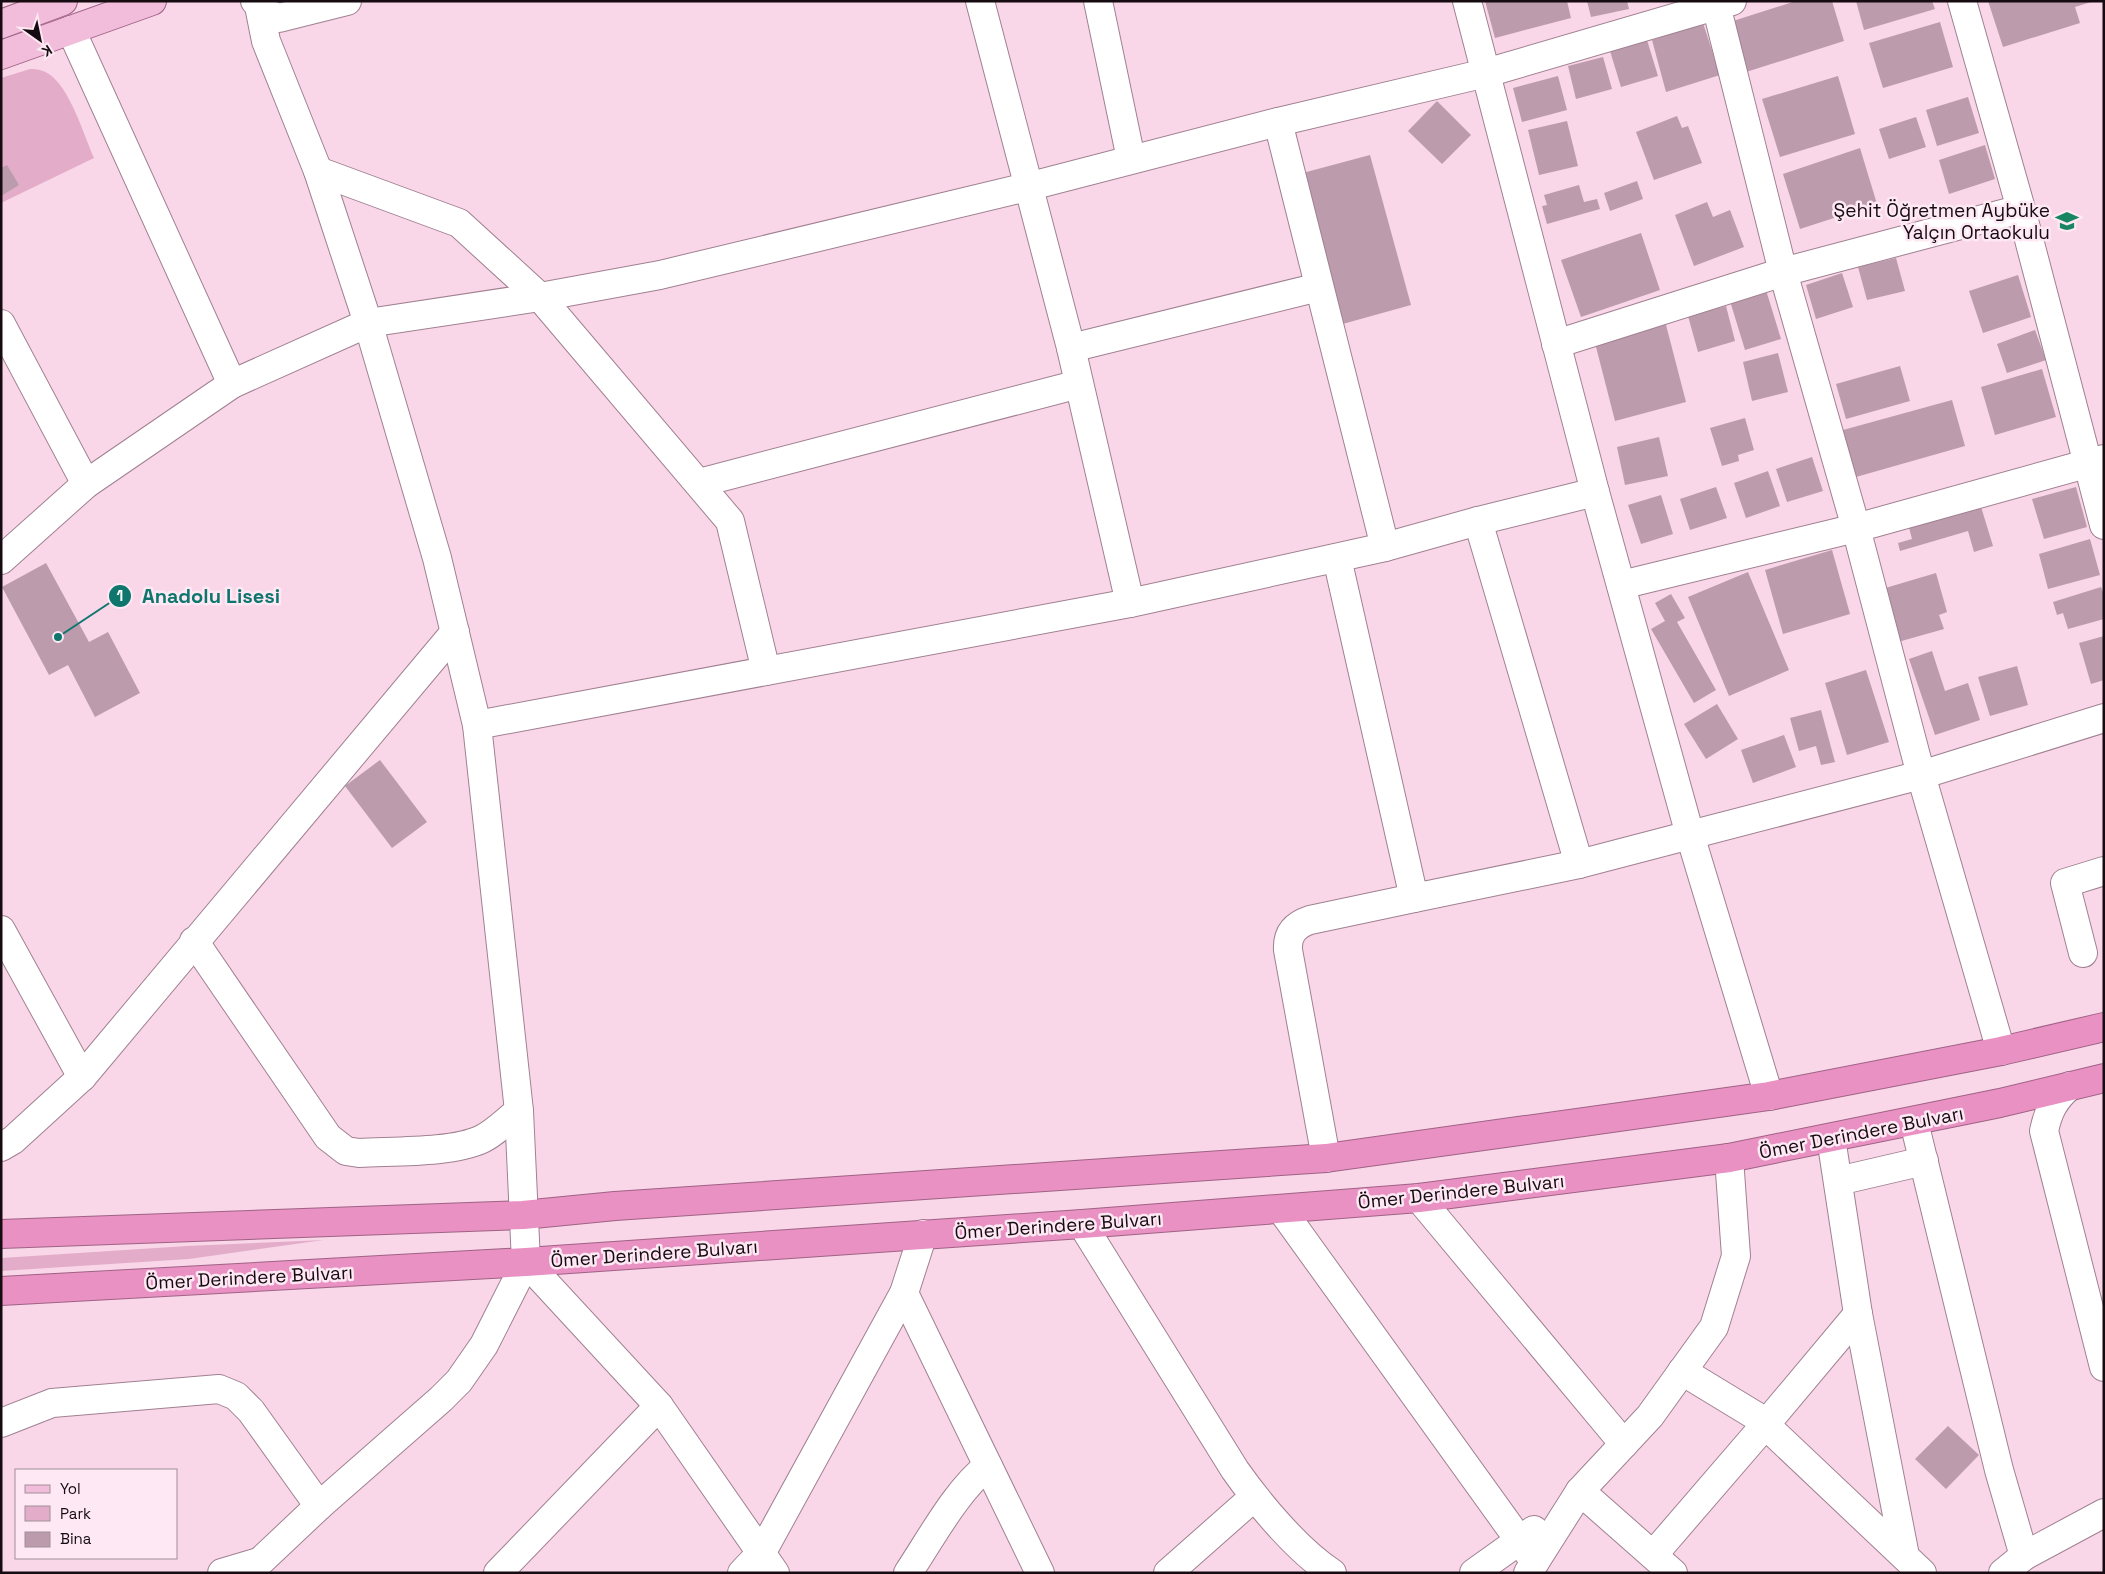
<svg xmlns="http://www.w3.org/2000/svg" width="2105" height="1574" viewBox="0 0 2105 1574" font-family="'Space Grotesk',sans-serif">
  <rect width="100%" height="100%" fill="#f9d7e8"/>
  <!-- green -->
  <g fill="#e3adca">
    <path d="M30,69C37,69 43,70 49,74C70,88 84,135 94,158L1,203V78Z"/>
    <path d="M324,1240L189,1259L1,1271V1258L187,1246Z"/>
  </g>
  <!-- building -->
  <g fill="#bb9bac">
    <path d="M1485,1H1567L1571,18L1495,38Z"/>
    <path d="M1587,1H1627L1629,9L1591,17Z"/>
    <path d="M1796,1H1832L1844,41L1746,72L1730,22Z"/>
    <path d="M1856,1H1932L1935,9L1864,30Z"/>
    <path d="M1988,1H2091V2L2075,7L2080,23L2003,47Z"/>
    <path d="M1940,22L1953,67L1883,88L1869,43Z"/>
    <path d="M1703,23L1720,75L1666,92L1652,40Z"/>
    <path d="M1647,40L1658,76L1621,87L1610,51Z"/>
    <path d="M1603,57L1612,89L1576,99L1568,66Z"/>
    <path d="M1558,76L1567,110L1522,122L1513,88Z"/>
    <path d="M1838,76L1855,134L1780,157L1762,99Z"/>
    <path d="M1968,97L1979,133L1937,146L1926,110Z"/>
    <path d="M1437,101L1471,135L1442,164L1408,131Z"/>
    <path d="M1677,116L1682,128L1688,126L1702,163L1654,180L1636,132Z"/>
    <path d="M1916,117L1926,147L1889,159L1879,129Z"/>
    <path d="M1567,121L1578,166L1539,175L1528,130Z"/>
    <path d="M1985,145L1995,179L1949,194L1939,160Z"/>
    <path d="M1860,148L1877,204L1800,229L1783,174Z"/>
    <path d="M1370,155L1411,305L1339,325L1299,174Z"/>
    <path d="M7,165L19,185L1,196V168Z"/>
    <path d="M1637,181L1643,199L1610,211L1604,193Z"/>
    <path d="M1579,185L1584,202L1597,199L1600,209L1547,224L1542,206L1547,205L1544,195Z"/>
    <path d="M1707,202L1713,217L1730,210L1744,247L1694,266L1675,215Z"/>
    <path d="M1641,233L1660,290L1581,317L1561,260Z"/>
    <path d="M1896,258L1905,291L1867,300L1858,267Z"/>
    <path d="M1842,273L1853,307L1816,319L1806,285Z"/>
    <path d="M2018,275L2031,317L1983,333L1969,291Z"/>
    <path d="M1766,290L1781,339L1745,350L1730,301Z"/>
    <path d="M1726,306L1735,341L1698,352L1688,316Z"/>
    <path d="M1665,321L1686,402L1615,421L1594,339Z"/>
    <path d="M2035,330L2046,360L2007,373L1997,344Z"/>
    <path d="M1778,353L1788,392L1752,401L1743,362Z"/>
    <path d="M1900,366L1910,401L1846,419L1836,384Z"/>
    <path d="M2042,369L2056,417L1995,435L1981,387Z"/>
    <path d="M1952,400L1965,446L1856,477L1843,430Z"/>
    <path d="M1745,418L1754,450L1738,455L1739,461L1722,466L1710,428Z"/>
    <path d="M1659,437L1668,476L1625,485L1617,447Z"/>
    <path d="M1812,457L1823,491L1787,502L1776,469Z"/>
    <path d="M1768,471L1780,506L1746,518L1734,483Z"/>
    <path d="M1716,487L1727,518L1690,530L1680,499Z"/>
    <path d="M2076,487L2087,527L2044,539L2032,499Z"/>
    <path d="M1661,495L1673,534L1641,544L1628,505Z"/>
    <path d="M1978,497L1993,546L1974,552L1968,531L1900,551L1898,543L1912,539L1908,524Z"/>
    <path d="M2090,539L2100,575L2048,589L2039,554Z"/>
    <path d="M1832,550L1850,614L1783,634L1765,570Z"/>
    <path d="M46,563L89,642L108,632L140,693L95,717L68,665L49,675L2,587Z"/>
    <path d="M1748,572L1789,670L1729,696L1688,597Z"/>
    <path d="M1936,573L1947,612L1939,615L1944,629L1898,642L1882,589Z"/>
    <path d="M2101,587L2104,595V619L2068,629L2063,613L2057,615L2053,602Z"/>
    <path d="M1671,594L1685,618L1677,622L1716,690L1694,703L1651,629L1665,621L1655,603Z"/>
    <path d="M2104,636V680L2091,684L2079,643Z"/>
    <path d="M1932,651L1945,691L1968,683L1980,720L1935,735L1909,659Z"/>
    <path d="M2017,666L2028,705L1990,716L1978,677Z"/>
    <path d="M1866,670L1889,742L1847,755L1825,683Z"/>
    <path d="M1717,704L1738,739L1706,759L1684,724Z"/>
    <path d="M1821,710L1835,762L1821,765L1816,746L1799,751L1790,718Z"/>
    <path d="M1784,735L1796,767L1753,783L1741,750Z"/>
    <path d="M380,760L427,822L392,848L345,786Z"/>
    <path d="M1948,1426L1979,1455L1946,1489L1915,1459Z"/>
  </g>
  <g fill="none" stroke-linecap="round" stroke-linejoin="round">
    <defs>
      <g id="minor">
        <path d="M258,1L259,6L265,13L279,18L347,1"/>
        <path d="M980,1L1071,348L1130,603"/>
        <path d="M1098,1L1131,159"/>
        <path d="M1467,1L1595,492L1690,835L1769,1096"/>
        <path d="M1962,1L2021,209L2104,525"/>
        <path d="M1716,5L1783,272L1856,528L1921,775L2001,1051"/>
        <path d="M71,30L232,384"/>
        <path d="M1278,122L1385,547"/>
        <path d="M318,171L459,223L540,297L730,521L766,671"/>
        <path d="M1,324L86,484"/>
        <path d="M1556,344L1783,272L2021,209"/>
        <path d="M1071,348L1319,287"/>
        <path d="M699,483L1079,384"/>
        <path d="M1478,521L1579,864"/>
        <path d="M1337,558L1414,898L1579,864L1690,835L1921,775L2104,718"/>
        <path d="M1,560L86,484L232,384L368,323L540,297L660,275L1027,187L1278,122L1486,73L1732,1"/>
        <path d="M1621,585L1856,528L2104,459"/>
        <path d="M477,725L1130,603L1385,547L1478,521L1595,492"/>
        <path d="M1,930L82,1077"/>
        <path d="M194,941L328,1137L346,1151L359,1153C393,1151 453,1153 482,1139C496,1132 507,1120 519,1111"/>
        <path d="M2083,953L2065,883L2104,871"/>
        <path d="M2070,1086C2054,1099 2048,1112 2044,1131L2104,1367"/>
        <path d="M1914,1122L1999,1470L2024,1556"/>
        <path d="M1831,1138L1858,1314L1905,1556"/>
        <path d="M1,1147L13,1140L82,1077L455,632"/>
        <path d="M1326,1158L1288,950C1287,934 1295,925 1310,920L1414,898"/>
        <path d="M1838,1181L1924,1161"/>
        <path d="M1419,1198L1624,1444"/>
        <path d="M1281,1209L1535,1562"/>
        <path d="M1082,1224L1235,1470C1259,1504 1297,1550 1332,1573"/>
        <path d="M526,1262L659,1406L775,1573"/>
        <path d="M904,1293L1040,1573"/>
        <path d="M1682,1371L1756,1416L1922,1573"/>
        <path d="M1,1423L52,1403L219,1389L236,1396L251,1411L319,1506"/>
        <path d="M1580,1491L1673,1573"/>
        <path d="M1653,1555L1765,1425L1858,1314"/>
        <path d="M222,1573L259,1562"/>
        <path d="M248,1573L319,1506L441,1399L459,1381L484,1345L526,1262L519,1111L477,725L437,558L368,323L318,171L266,41L259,6L255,1"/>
        <path d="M498,1573L659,1406"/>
        <path d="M742,1573L762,1552L904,1293L923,1234"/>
        <path d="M908,1573C930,1540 958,1488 988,1466"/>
        <path d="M1168,1573L1254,1497"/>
        <path d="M1474,1573L1534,1530"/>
        <path d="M1528,1573L1580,1491L1650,1416L1714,1327L1736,1256L1729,1158"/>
        <path d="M2003,1573L2024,1556L2104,1513"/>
      </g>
      <g id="major">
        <path d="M1,24L63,1"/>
        <path d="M1,55L152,1"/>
      </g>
      <g id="highway">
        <path d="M1,1234L523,1215L615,1206L1326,1158L1769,1096L2001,1051L2104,1027"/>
        <path d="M1,1291L526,1262L1082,1224L1419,1198L1729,1158L2000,1103L2104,1078"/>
      </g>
    </defs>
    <!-- minor casing -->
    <use href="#minor" stroke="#a08191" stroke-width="30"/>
    <!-- major casing -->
    <use href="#major" stroke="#9f6285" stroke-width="30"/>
    <!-- highway casing -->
    <use href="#highway" stroke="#9f6285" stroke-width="30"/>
    <!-- minor -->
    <use href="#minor" stroke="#fff" stroke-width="28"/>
    <!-- major -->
    <use href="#major" stroke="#f2bddb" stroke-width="28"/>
    <!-- highway -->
    <use href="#highway" stroke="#e991c3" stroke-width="28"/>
  </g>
  <!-- icons -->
  <defs>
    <symbol id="school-bare" viewBox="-9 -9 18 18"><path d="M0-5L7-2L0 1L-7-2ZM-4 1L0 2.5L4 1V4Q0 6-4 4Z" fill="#188562" stroke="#fde8f3" stroke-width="2.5" paint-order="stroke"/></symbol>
  </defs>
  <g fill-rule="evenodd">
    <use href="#school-bare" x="2051" y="205" width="32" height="32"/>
  </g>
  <g text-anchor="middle" stroke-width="5" stroke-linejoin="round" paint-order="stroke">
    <!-- poi labels -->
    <g font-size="19" fill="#160b11" stroke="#fde8f3" text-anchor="end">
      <text x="2050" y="217">Şehit Öğretmen Aybüke<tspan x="2050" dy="22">Yalçın Ortaokulu</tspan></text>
    </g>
    <!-- street labels -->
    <g font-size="19" fill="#160b11" stroke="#fde8f3">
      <text transform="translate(1861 1132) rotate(-11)" y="7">Ömer Derindere Bulvarı</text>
      <text transform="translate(1461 1191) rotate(-6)" y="7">Ömer Derindere Bulvarı</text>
      <text transform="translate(1058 1225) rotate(-4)" y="7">Ömer Derindere Bulvarı</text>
      <text transform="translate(654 1253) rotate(-4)" y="7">Ömer Derindere Bulvarı</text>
      <text transform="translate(249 1277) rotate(-3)" y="7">Ömer Derindere Bulvarı</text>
    </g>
  </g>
  <!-- callouts -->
  <path fill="none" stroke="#0f766e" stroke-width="2" d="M58 637L120 596"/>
  <g fill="#0f766e" stroke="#fde8f3" stroke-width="2">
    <circle cx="58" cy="637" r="5"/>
    <circle cx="120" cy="596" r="12"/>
  </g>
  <g font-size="15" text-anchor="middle" font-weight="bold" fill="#fff">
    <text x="120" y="601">1</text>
  </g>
  <g font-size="20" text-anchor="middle" font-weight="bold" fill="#0f766e" stroke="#fde8f3" stroke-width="5" stroke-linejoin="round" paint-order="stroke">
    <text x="211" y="603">Anadolu Lisesi</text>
  </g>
  <!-- border -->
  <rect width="2105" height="1574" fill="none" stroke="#160b11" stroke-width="5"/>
  <!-- legend -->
  <rect x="15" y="1469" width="162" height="90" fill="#fde8f3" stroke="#a19099"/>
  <rect x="25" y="1485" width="25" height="8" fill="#f2bddb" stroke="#a19099"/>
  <text x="60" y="1494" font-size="15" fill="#160b11">Yol</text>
  <rect x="25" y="1506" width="25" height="15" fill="#e3adca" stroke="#a19099"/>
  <text x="60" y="1519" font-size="15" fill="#160b11">Park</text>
  <rect x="25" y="1532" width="25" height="15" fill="#bb9bac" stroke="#a19099"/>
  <text x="60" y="1544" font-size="15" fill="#160b11">Bina</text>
  <!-- north arrow -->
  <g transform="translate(40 40) rotate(147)" stroke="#fde8f3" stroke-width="4" paint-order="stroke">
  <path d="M0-4L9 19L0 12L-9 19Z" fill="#160b11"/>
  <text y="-8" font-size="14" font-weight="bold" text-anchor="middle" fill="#160b11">K</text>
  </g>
</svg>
